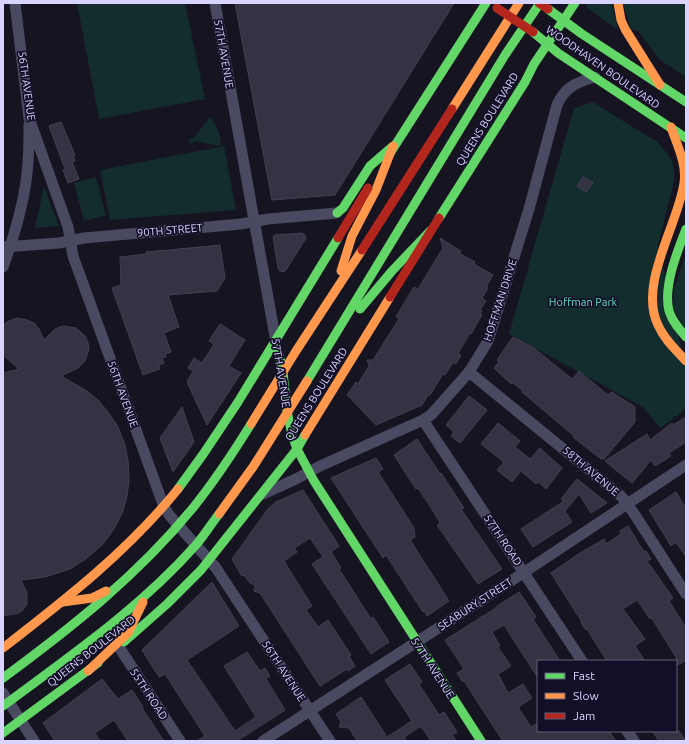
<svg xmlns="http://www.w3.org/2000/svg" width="689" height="744" viewBox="0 0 689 744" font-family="Ubuntu,sans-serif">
  <rect width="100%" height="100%" fill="#161421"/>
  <!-- green -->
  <g fill="#132c2d">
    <path d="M77,3H185L205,99L99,119Z"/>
    <path d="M588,3H612L618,30L586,7Z"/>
    <path d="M623,3H686V77L660,60L639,32L631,29Z"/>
    <path d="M593,102L657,142L667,153L671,159L674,168V181L658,245L686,369V408L677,416H674L672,420L660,428L643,407L509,334L574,108Z"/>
    <path d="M210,117C216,124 223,137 220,146L195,141L190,144L189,139L194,138Z"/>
    <path d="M224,146L236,210L110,220L100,170Z"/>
    <path d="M96,177L106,215L84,221L74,183Z"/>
    <path d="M44,186L59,226L35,228Z"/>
    <path d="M686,253V331L673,308L674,289Z"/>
  </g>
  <!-- building -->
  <g fill="#343243" stroke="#433f54">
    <path d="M235,3H454L335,195L272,200Z"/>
    <path d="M61,122L75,155H73L75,161L72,162L79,179L68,183L63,170L65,169L49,126Z"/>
    <path d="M583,177L593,183L586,192L577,186Z"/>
    <path d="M301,233L304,234L306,238L286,270L284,272L280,271L278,268L273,237L275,235Z"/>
    <path d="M440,238L461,251L459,253L475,262L474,264L493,275L486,287L488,288L482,298L486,301L480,310L482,311L480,314L482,315L471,334L470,333L458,353L461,355L456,364L453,362L445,375L443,374L430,395H428L422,405L376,425L347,395L356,382L358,384L369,366L367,360H373L399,319L396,317L414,287L418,289L443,248Z"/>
    <path d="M220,245L225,278L220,286L217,291L168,295L179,327L164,333L171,352L165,354L166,357L162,358L164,363L159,365L160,369L143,375L112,288L121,285L120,257L147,254L146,252L169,250Z"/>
    <path d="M17,318L27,320L34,323L39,329L44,340L55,329L63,326L76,328L85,336L88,343L89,349L85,361L78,368L61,376L87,391L99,401L111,416L118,427L125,445L128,461L129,480L127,496L123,511L114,529L103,544L86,559L70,569L45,577L21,580L27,593V604L23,610L19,613L3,616V373L19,369L3,355V325L9,321Z"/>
    <path d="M220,324L245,340L229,366L241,373L207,425L187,382L193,371L188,368L194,358L202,363L214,344L209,341Z"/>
    <path d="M513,337L534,348L572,379L579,371L608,395L612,392L635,407V422L604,459H601L573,437L574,436L522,392L523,391L512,382L511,384L494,368L499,362L497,360Z"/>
    <path d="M469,396L487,410L460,443L451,436L454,432L446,425Z"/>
    <path d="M182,407L194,442L173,472L160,438Z"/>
    <path d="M686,417V442L669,453L671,456L655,466L651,460L632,483L605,461L647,434L650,440L672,423L673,425Z"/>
    <path d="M498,423L520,441L515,447L530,459L540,448L562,468L546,489L538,482L536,484L521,471L512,482L497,470L504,462L481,444Z"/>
    <path d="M417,439L440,474L441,473L458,499L464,508L461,509L502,569L478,584L437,525L440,523L435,514L418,488L416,489L394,455Z"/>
    <path d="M376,458L383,469L378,472L414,528L415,537L410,540L449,601L427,616L424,611L423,612L386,555L383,558L331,478Z"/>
    <path d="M577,479L607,503L591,513L579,494L565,511L572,522L533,547L521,529L564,501L561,499Z"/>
    <path d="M303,490L339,546L331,552L341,568L339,569L371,619L373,617L389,642L371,654L312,564L323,557L310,538L294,548L297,552L284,561L312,606L306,610L318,627L328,620L351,655L349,656L355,666L348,671L347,669L320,686L260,593L254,591L255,585L250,583L244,575L242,576L232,559L268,509L276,502Z"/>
    <path d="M676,492L686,509V557L676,542L671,546L649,510Z"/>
    <path d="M628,526L644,552L646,551L651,559L647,561L673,598L669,601L686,628V660L676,666V657L651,617L650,619L637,600L623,609L645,639L635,646L645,661H607L587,629L586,630L581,623L582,622L551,573L577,555L604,539L606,544L621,534L620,531Z"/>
    <path d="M212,582L239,626L187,660L235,731L256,717L224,666L247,652L260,671L265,668L270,676L266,679L285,710L237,741H197L205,736L165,674L159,677L142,650Z"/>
    <path d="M519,592L536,617L533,619L560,661H538V678L504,625L492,632L500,646L498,647L511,666L498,674L508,693L523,684L532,698L518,707L531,727L538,723V731H609L616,741H503L464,681L463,682L457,673L464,669L445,640L496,608V607Z"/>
    <path d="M410,664L422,682L419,684L439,715L444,712L457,732L452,735L457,741H431L421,726L404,737L407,741H357L349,728L339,727L341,722L336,714L361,697L387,737L412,721L385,680Z"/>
    <path d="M102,679L118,699L132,690L143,707L142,708L164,741H128L114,720L95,733L100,741H55L43,723Z"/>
    <path d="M652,731H679L686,741H659Z"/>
  </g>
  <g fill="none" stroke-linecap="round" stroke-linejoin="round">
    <!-- street -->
    <g stroke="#4a4962" stroke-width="11">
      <path d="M15,3L29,118L68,227L73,256L164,507L170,516L216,568L330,741"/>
      <path d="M215,3L276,342"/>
      <path d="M3,247L59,243L84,238L241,224L268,219L337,213"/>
      <path d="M3,267C15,234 26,198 28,162C29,150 29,137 29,125"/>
      <path d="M469,372L621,496L633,512L686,594"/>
      <path d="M423,420L582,661"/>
      <path d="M263,494L296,479L320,466L423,420L431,415L469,372L488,341L529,209L557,105C565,87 577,82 595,77"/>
      <path d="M119,647L180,741"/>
      <path d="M3,693L34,741"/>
      <path d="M627,731L634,741"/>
      <path d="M263,741L514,579L686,465"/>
    </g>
    <!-- fast -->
    <g stroke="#63d668" stroke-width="9">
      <path d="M548,9L582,34L686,102"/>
      <path d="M533,32L558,53L686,138"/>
      <path d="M387,158L486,3"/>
      <path d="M337,213L343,208L370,166L392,147"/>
      <path d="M439,218L525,82L534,64L575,3"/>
      <path d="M686,229C677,252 663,287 669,311C672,321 679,329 686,337"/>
      <path d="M360,309L392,271L430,231"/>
      <path d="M276,342L283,372L287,411L292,435L297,449L314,481L481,741"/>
      <path d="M307,381L505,55L540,3"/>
      <path d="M178,489L204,453L238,402L338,238"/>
      <path d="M124,642L167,604L201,570L297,449L305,435"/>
      <path d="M3,678C71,628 138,575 192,509C214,482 233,453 251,424"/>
      <path d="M3,706C70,656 139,609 195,546C204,536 211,524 219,514"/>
      <path d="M3,733L98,663"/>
    </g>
    <!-- slow -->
    <g stroke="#ff974d" stroke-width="9">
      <path d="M618,3L621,20L625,29L660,85"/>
      <path d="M452,109L519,3"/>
      <path d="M671,127C677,145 687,164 684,183C678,225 638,284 658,325C664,339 676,350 686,361"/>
      <path d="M341,271L352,236L376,190L393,146"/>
      <path d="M251,424L296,351L362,250"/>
      <path d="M305,435L390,297"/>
      <path d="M219,514L253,467L307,381"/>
      <path d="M63,602L92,598L106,591"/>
      <path d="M3,648C65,600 128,551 178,489"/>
      <path d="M88,671L128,633L143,602"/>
    </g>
    <!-- jam -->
    <g stroke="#b3261e" stroke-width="9">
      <path d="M338,238L368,188"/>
      <path d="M362,250L452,109"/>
      <path d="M390,297L439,218"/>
    </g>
    <!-- jam-bridge -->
    <g stroke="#b3261e" stroke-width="9">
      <path d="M539,3L548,9"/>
      <path d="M497,8L533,32"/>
    </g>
  </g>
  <g text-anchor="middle" stroke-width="3.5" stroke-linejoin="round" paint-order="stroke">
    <!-- street labels -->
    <g font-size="11" fill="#d9d4ff" stroke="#130f26">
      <text transform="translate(224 54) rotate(80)" y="4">57TH AVENUE</text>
      <text transform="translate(603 67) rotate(35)" y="4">WOODHAVEN BOULEVARD</text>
      <text transform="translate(27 86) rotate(82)" y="4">56TH AVENUE</text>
      <text transform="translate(487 119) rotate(-58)" y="4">QUEENS BOULEVARD</text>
      <text transform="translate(170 230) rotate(-5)" y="4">90TH STREET</text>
      <text transform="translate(500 300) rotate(-72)" y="4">HOFFMAN DRIVE</text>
      <text transform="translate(281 373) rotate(81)" y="4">57TH AVENUE</text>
      <text transform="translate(123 394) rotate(70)" y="4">56TH AVENUE</text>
      <text transform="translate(316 394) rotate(-58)" y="4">QUEENS BOULEVARD</text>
      <text transform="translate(591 471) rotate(40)" y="4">58TH AVENUE</text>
      <text transform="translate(503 540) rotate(56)" y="4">57TH ROAD</text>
      <text transform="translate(475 604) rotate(-33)" y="4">SEABURY STREET</text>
      <text transform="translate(91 651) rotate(-38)" y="4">QUEENS BOULEVARD</text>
      <text transform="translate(433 668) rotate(57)" y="4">57TH AVENUE</text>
      <text transform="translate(284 671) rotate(57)" y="4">56TH AVENUE</text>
      <text transform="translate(149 694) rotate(57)" y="4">55TH ROAD</text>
    </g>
    <!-- park labels -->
    <g font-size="11" fill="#5fe0c0" stroke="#130f26">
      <text x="583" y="306">Hoffman Park</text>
    </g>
  </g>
  <!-- border -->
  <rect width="689" height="744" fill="none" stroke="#d9d4ff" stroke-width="8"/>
  <!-- legend -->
  <rect x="537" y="660" width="140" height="72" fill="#130f26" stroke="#625e7d"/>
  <rect x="545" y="673" width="20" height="6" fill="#63d668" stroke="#625e7d"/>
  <text x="573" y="680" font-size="12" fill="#d9d4ff">Fast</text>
  <rect x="545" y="693" width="20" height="6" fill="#ff974d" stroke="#625e7d"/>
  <text x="573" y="700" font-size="12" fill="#d9d4ff">Slow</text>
  <rect x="545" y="713" width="20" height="6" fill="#b3261e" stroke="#625e7d"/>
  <text x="573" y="720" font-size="12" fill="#d9d4ff">Jam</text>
</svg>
